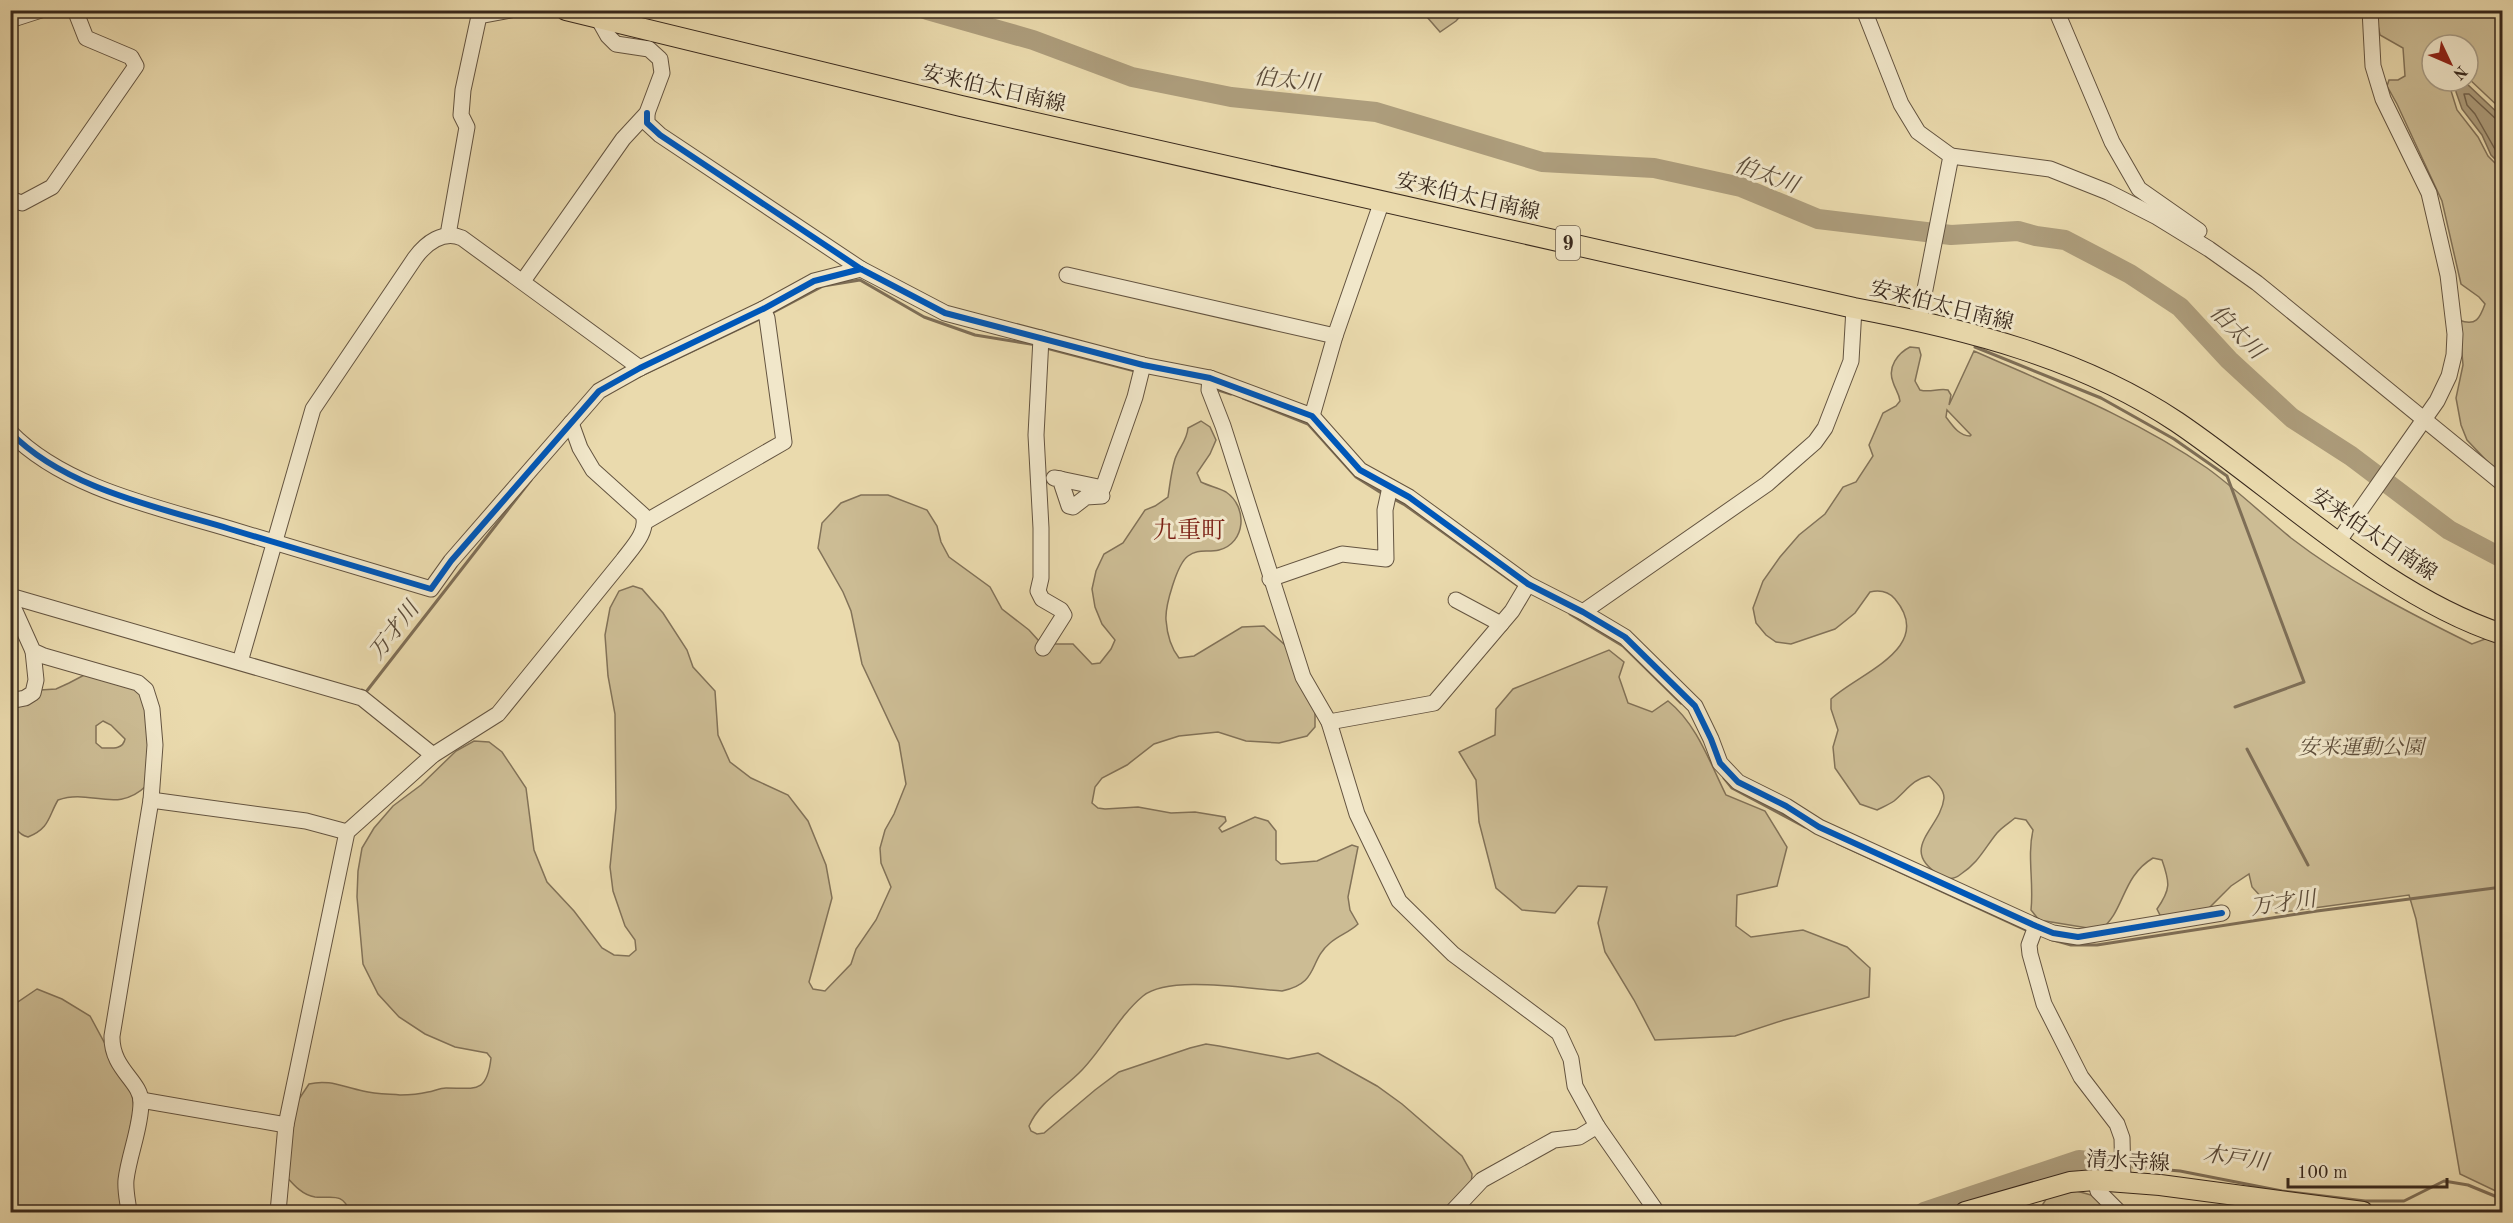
<svg xmlns="http://www.w3.org/2000/svg" width="2513" height="1223" viewBox="0 0 2513 1223" font-family="'Old Standard TT','Noto Serif JP',serif">
  <rect width="100%" height="100%" fill="#eadaad"/>
  <filter id="stains"><feTurbulence type="fractalNoise" baseFrequency=".00333" numOctaves="4"/><feColorMatrix values="0 0 0 0 .2 0 0 0 0 .09 0 0 0 0 .02 0 0 0 .5 -.17"/></filter>
  <radialGradient id="worn" r=".72"><stop offset=".6" stop-color="#630" stop-opacity="0"/><stop offset="1" stop-color="#630" stop-opacity=".3"/></radialGradient>
  <!-- green -->
  <g fill="#ccbc94" stroke="#827258" stroke-width="1.5" fill-rule="evenodd">
    <path d="M1429,11V10L1465,11L1456,21L1440,32L1427,17Z"/>
    <path d="M2378,11H2502V110L2468,78V45H2432V81H2448L2457,110L2478,137L2488,156L2502,170V477L2467,440L2461,425L2456,398L2463,365L2459,320C2476,327 2480,318 2485,304L2479,297L2461,284L2442,201L2397,104L2387,86L2389,80H2398L2405,76L2403,48L2380,35L2377,21Z"/>
    <path d="M1910,347L1919,348L1921,355L1915,381L1920,390C1930,393 1938,388 1948,390L1951,395L1949,405L1974,351C2053,386 2135,418 2207,468C2236,489 2263,515 2291,538C2347,581 2409,613 2472,644L2493,636L2502,640V1194L2460,1174L2416,919L2409,895L2276,913L2252,887L2249,874L2231,886L2209,908L2175,917L2160,915L2157,909C2171,889 2170,883 2162,860L2153,858C2121,877 2125,912 2100,930L2039,920L2031,910C2034,883 2027,856 2033,830L2026,820L2015,818C2009,823 2002,827 1997,833C1984,849 1979,862 1961,874C1955,879 1948,880 1941,876C1896,849 1941,829 1944,798C1944,789 1936,782 1929,776C1913,779 1907,790 1894,801C1890,804 1883,807 1877,810L1860,804L1835,768L1833,747L1838,730L1831,709V699C1859,673 1936,648 1895,599C1888,591 1879,590 1870,592L1855,613L1835,629L1791,644L1776,642L1766,635L1756,623L1753,608L1763,581L1780,557L1799,535L1825,514L1843,487L1856,482L1873,456L1869,445L1883,413L1896,406L1900,401C1899,393 1895,389 1893,382C1887,367 1898,353 1910,347ZM1947,410L1971,435L1970,436C1959,436 1952,425 1946,417Z"/>
    <path d="M1201,421L1210,427L1216,440L1210,454L1197,473L1201,482C1209,486 1219,488 1226,492C1248,507 1246,543 1219,550C1208,553 1198,548 1188,556C1177,564 1165,606 1166,620C1167,633 1171,648 1179,658L1194,656L1242,627L1264,626L1285,645L1315,712V727L1307,736L1279,743L1246,741L1218,732L1179,736L1154,744L1127,765L1102,778L1095,787L1092,803L1098,808L1105,809L1138,807L1171,813L1195,812L1225,817L1226,821L1219,828L1222,832L1255,817L1268,821L1276,831V860L1281,864L1317,861L1352,845L1358,847L1348,897L1350,910L1358,924C1350,932 1339,935 1330,943C1308,961 1320,983 1282,991C1248,989 1169,975 1143,996C1119,1016 1104,1047 1082,1070C1064,1089 1040,1101 1029,1126L1031,1131L1037,1134L1044,1133L1095,1090L1119,1072L1190,1048L1206,1044L1219,1046L1288,1059L1318,1053L1377,1086L1402,1104L1462,1156L1472,1174L1471,1186L1446,1212H1350C1335,1201 1320,1206 1304,1212H350C342,1191 331,1199 315,1197C302,1195 293,1184 285,1175L295,1105L309,1084C329,1079 343,1087 363,1091C375,1094 389,1094 400,1095C409,1095 420,1094 428,1092C434,1091 440,1088 446,1088C475,1088 487,1094 491,1058L487,1053L455,1047L425,1034L399,1017L378,994L363,964L357,897L358,871L362,848L374,828L393,806L421,785L456,751L474,741L489,742L502,752L526,788L534,850L547,882L574,911L602,948L614,955L629,956L636,950L635,940L625,926L613,891L610,867L616,808L615,714L608,676L605,635L610,608L619,591L633,586L642,589L663,613L687,650L693,667L715,691L718,735L730,762L751,778L788,795L808,821L826,865L832,898L809,982L813,989L825,991L851,964L856,949L876,920L891,887L881,863L880,848L885,830L894,814L906,784L899,743L862,664L851,611L843,592L818,548L822,523L841,503L861,495H888L927,510L937,526L941,542L949,557L990,587L1002,609L1029,630L1039,641L1049,644H1073L1092,664L1100,663L1111,649L1115,640L1102,624L1095,607L1092,589L1096,571L1104,554L1123,543L1145,510L1155,506L1168,497C1170,484 1171,472 1175,459C1179,447 1187,441 1188,428Z"/>
    <path d="M1609,650L1624,662L1619,677L1628,703L1652,712L1668,701C1697,724 1710,763 1726,795L1765,811L1787,847L1777,886L1737,895L1736,926L1751,937L1803,930L1847,947L1870,968L1869,997L1784,1020L1735,1036L1655,1040L1634,1000L1605,952L1598,923L1607,887L1578,886L1555,913L1522,910L1496,888L1479,822L1476,780L1459,752L1495,735L1496,709L1513,689Z"/>
    <path d="M88,673C101,676 117,678 129,684C158,697 148,759 147,785C117,815 91,788 58,800C48,817 50,828 28,837C16,834 14,825 11,813L10,704L40,690L56,689L69,683ZM103,721L111,725L125,739C123,750 111,748 102,748L96,743V726Z"/>
    <path d="M37,989L62,999L90,1016L132,1094L134,1108L126,1149L120,1212H11V1018L15,1004Z"/>
    <path d="M2073,1190L2091,1195L2111,1212H2038L2048,1196Z"/>
  </g>
  <!-- water -->
  <path fill="#ad9d7c" stroke="#7e6e56" stroke-width="1.5" d="M2457,81L2467,84L2502,117V166L2491,155L2482,135L2462,109L2456,92Z"/>
  <g fill="none" stroke-linecap="round" stroke-linejoin="round">
    <!-- shore -->
    <path stroke="#72624c" stroke-width="1.5" d="M2502,121L2496,119L2469,94H2464L2467,105L2475,114L2496,151L2502,158"/>
    <!-- stream -->
    <g stroke="#7e6e56" stroke-width="3">
      <path d="M770,314L823,286L860,280L924,317L975,335L1037,345"/>
      <path d="M1975,347L2101,398L2174,439L2227,476L2304,682L2235,707"/>
      <path d="M1046,348L1135,371"/>
      <path d="M640,376L762,318"/>
      <path d="M1215,389L1231,394"/>
      <path d="M1243,398L1308,424L1356,477L1383,494"/>
      <path d="M1392,498L1405,505L1517,585"/>
      <path d="M1570,614L1623,646L1681,703"/>
      <path d="M362,690L366,692L531,480"/>
      <path d="M2247,749L2308,865"/>
      <path d="M1724,778L1732,788L1805,827"/>
      <path d="M1837,843L2030,932"/>
      <path d="M2050,939L2071,945H2097L2317,911L2502,887"/>
      <path d="M2133,1167L2180,1171L2282,1191L2365,1201H2404L2444,1181L2468,1185L2502,1199"/>
    </g>
    <!-- river -->
    <g stroke="#ad9d7c" stroke-width="20">
      <path d="M927,10L1033,40L1132,77L1231,97L1376,112L1542,162L1654,168L1741,187L1818,219L1951,235L2018,231L2036,236L2065,240L2130,274L2180,307L2229,360L2292,418L2351,456L2449,530L2502,558"/>
      <path d="M1924,1212L2079,1160L2112,1164"/>
    </g>
    <defs>
      <g id="minor">
        <path d="M1864,10L1901,104L1918,132L1951,156L1919,320"/>
        <path d="M2056,10L2112,142L2139,189L2199,231"/>
        <path d="M10,20L41,10"/>
        <path d="M647,113V123L660,135L861,269L945,313L1143,365L1210,378L1312,416L1360,470L1409,497L1528,584L1583,612L1625,637L1695,706L1711,739L1720,763L1738,782L1786,806L1819,827L2036,926L2053,933L2078,937L2222,913"/>
        <path d="M1951,156L2050,169L2108,192L2157,217L2209,249L2257,283L2502,483"/>
        <path d="M10,199L22,203L52,187L136,66L131,57L86,38L75,10"/>
        <path d="M451,235L449,229L467,127L461,115L463,90L479,16L511,10"/>
        <path d="M1067,275L1335,336"/>
        <path d="M523,281L623,139L647,113L662,73L660,59L649,49L616,44L608,36L599,20"/>
        <path d="M1041,338L1036,435L1041,528V578L1038,591L1042,599L1061,610L1064,615L1043,648"/>
        <path d="M1210,378L1209,390L1223,426L1303,677L1329,722L1357,814L1399,901L1453,954L1559,1033L1571,1059L1575,1086L1597,1126L1657,1212"/>
        <path d="M1312,416L1335,336L1382,201"/>
        <path d="M10,432C64,488 157,507 230,529C297,549 364,569 431,589L451,561L599,391L640,368L763,309L814,281L861,269"/>
        <path d="M1054,478L1060,479L1069,506L1073,507L1086,497L1102,496"/>
        <path d="M1060,479L1103,488L1135,397L1143,365"/>
        <path d="M645,522L784,442L767,318L763,309"/>
        <path d="M2338,542L2437,401L2449,376L2454,355L2455,334L2448,275L2429,193L2383,99L2373,66L2370,10"/>
        <path d="M1270,579L1342,554L1386,559L1385,510L1390,487"/>
        <path d="M10,596L362,698L433,755"/>
        <path d="M10,600L33,651L44,656L138,683L146,690L152,709L155,745L151,800L112,1036C111,1069 141,1081 141,1102C141,1128 129,1154 126,1180C125,1191 128,1202 129,1212"/>
        <path d="M1456,600L1501,624"/>
        <path d="M1583,612L1767,484L1815,442L1825,428L1851,361L1854,308"/>
        <path d="M240,662L313,409L415,258C426,243 443,230 462,238L640,368"/>
        <path d="M10,701L25,698L33,693L36,680L33,651"/>
        <path d="M1329,722L1434,703L1512,611L1528,584"/>
        <path d="M151,800L306,821L347,832"/>
        <path d="M2036,926L2029,945L2030,954L2044,1004L2081,1077L2117,1124L2122,1138L2123,1181"/>
        <path d="M141,1100L286,1125"/>
        <path d="M2095,1180L2098,1191L2119,1212"/>
        <path d="M278,1212L286,1125L347,832L433,755L498,714L623,560C632,548 649,531 643,515L593,470L580,448L571,423"/>
        <path d="M1452,1212L1482,1180L1554,1140L1579,1137L1597,1126"/>
      </g>
      <g id="major">
        <path d="M566,10L961,106L1854,308C1966,329 2081,358 2177,422C2279,491 2385,596 2502,634"/>
        <path d="M1965,1212L2070,1182L2095,1180L2160,1185L2363,1212"/>
      </g>
    </defs>
    <!-- minor casing -->
    <use href="#minor" stroke="#645440" stroke-width="17"/>
    <!-- major casing -->
    <use href="#major" stroke="#38281c" stroke-width="22"/>
    <!-- minor -->
    <use href="#minor" stroke="#f1e7ca" stroke-width="15"/>
    <!-- major -->
    <use href="#major" stroke="#eadaad" stroke-width="20"/>
    <defs>
      <g id="cycleway">
        <path d="M647,113V123L660,135L861,269L945,313L1143,365L1210,378L1312,416L1360,470L1409,497L1528,584L1583,612L1625,637L1695,706L1711,739L1720,763L1738,782L1786,806L1819,827L2036,926L2053,933L2078,937L2222,913"/>
        <path d="M10,432C64,488 157,507 230,529C297,549 364,569 431,589L451,561L599,391L640,368L763,309L814,281L861,269"/>
      </g>
    </defs>
    <!-- cycleway casing -->
    <use href="#cycleway" stroke="#f1e7ca" stroke-width="10"/>
    <!-- cycleway -->
    <use href="#cycleway" stroke="#0057b8" stroke-width="6"/>
  </g>
  <g text-anchor="middle" stroke-width="6" stroke-linejoin="round" paint-order="stroke">
    <!-- shield labels -->
    <rect fill="#f1e7ca" stroke="#706150" stroke-width="1.5" x="1556" y="226" width="24" height="34" rx="4.5"/>
    <g font-size="20" font-weight="bold" fill="#38281c">
      <text x="1568" y="250">9</text>
    </g>
    <!-- street labels -->
    <g font-size="21" fill="#38281c" stroke="#f1e7ca">
      <text transform="translate(994 88) rotate(13)" y="7">安来伯太日南線</text>
      <text transform="translate(1468 196) rotate(13)" y="7">安来伯太日南線</text>
      <text transform="translate(1942 305) rotate(14)" y="7">安来伯太日南線</text>
      <text transform="translate(2374 534) rotate(34)" y="7">安来伯太日南線</text>
      <text transform="translate(2128 1161) rotate(3)" y="7">清水寺線</text>
    </g>
    <!-- park labels -->
    <g font-size="21" font-style="italic" fill="#5d4d3a" stroke="#f1e7ca">
      <text x="2361" y="754">安来運動公園</text>
    </g>
    <!-- water labels -->
    <g font-size="22" font-style="italic" fill="#5b4b39" stroke="#f1e7ca">
      <text transform="translate(1287 79) rotate(6)" y="8">伯太川</text>
      <text transform="translate(1767 174) rotate(20)" y="8">伯太川</text>
      <text transform="translate(2238 331) rotate(45)" y="8">伯太川</text>
      <text transform="translate(393 630) rotate(-52)" y="8">万才川</text>
      <text transform="translate(2283 902) rotate(-8)" y="8">万才川</text>
      <text transform="translate(2236 1157) rotate(8)" y="8">木戸川</text>
    </g>
    <!-- quarter labels -->
    <g font-size="24" fill="#7a1f14" stroke="#f1e7ca">
      <text x="1189" y="538">九重町</text>
    </g>
  </g>
  <!-- margin -->
  <rect width="2513" height="1223" fill="none" stroke="#eadaad" stroke-width="36"/>
  <rect x="12" y="12" width="2489" height="1199" fill="none" stroke="#38281c" stroke-width="3"/>
  <rect x="18" y="18" width="2477" height="1187" fill="none" stroke="#38281c" stroke-width="1.5"/>
  <!-- north arrow -->
  <g transform="translate(2450 63) rotate(134)"><circle r="28" fill="#f1e7ca" stroke="#a79b84" stroke-width="1.5"/>
  <path d="M0-4.5L10 22L0 15L-10 22Z" fill="#8f2418"/>
  <text y="-9" font-size="16" font-weight="bold" text-anchor="middle" fill="#38281c">N</text>
  </g>
  <!-- scale -->
  <path d="M2288 1178v9h159v-9" fill="none" stroke="#38281c" stroke-width="3"/>
  <text x="2297" y="1178" font-size="18" fill="#38281c" stroke="#f1e7ca" stroke-width="4.5" paint-order="stroke">100 m</text>
  <rect width="100%" height="100%" filter="url(#stains)"/>
  <rect width="100%" height="100%" fill="url(#worn)"/>
</svg>
